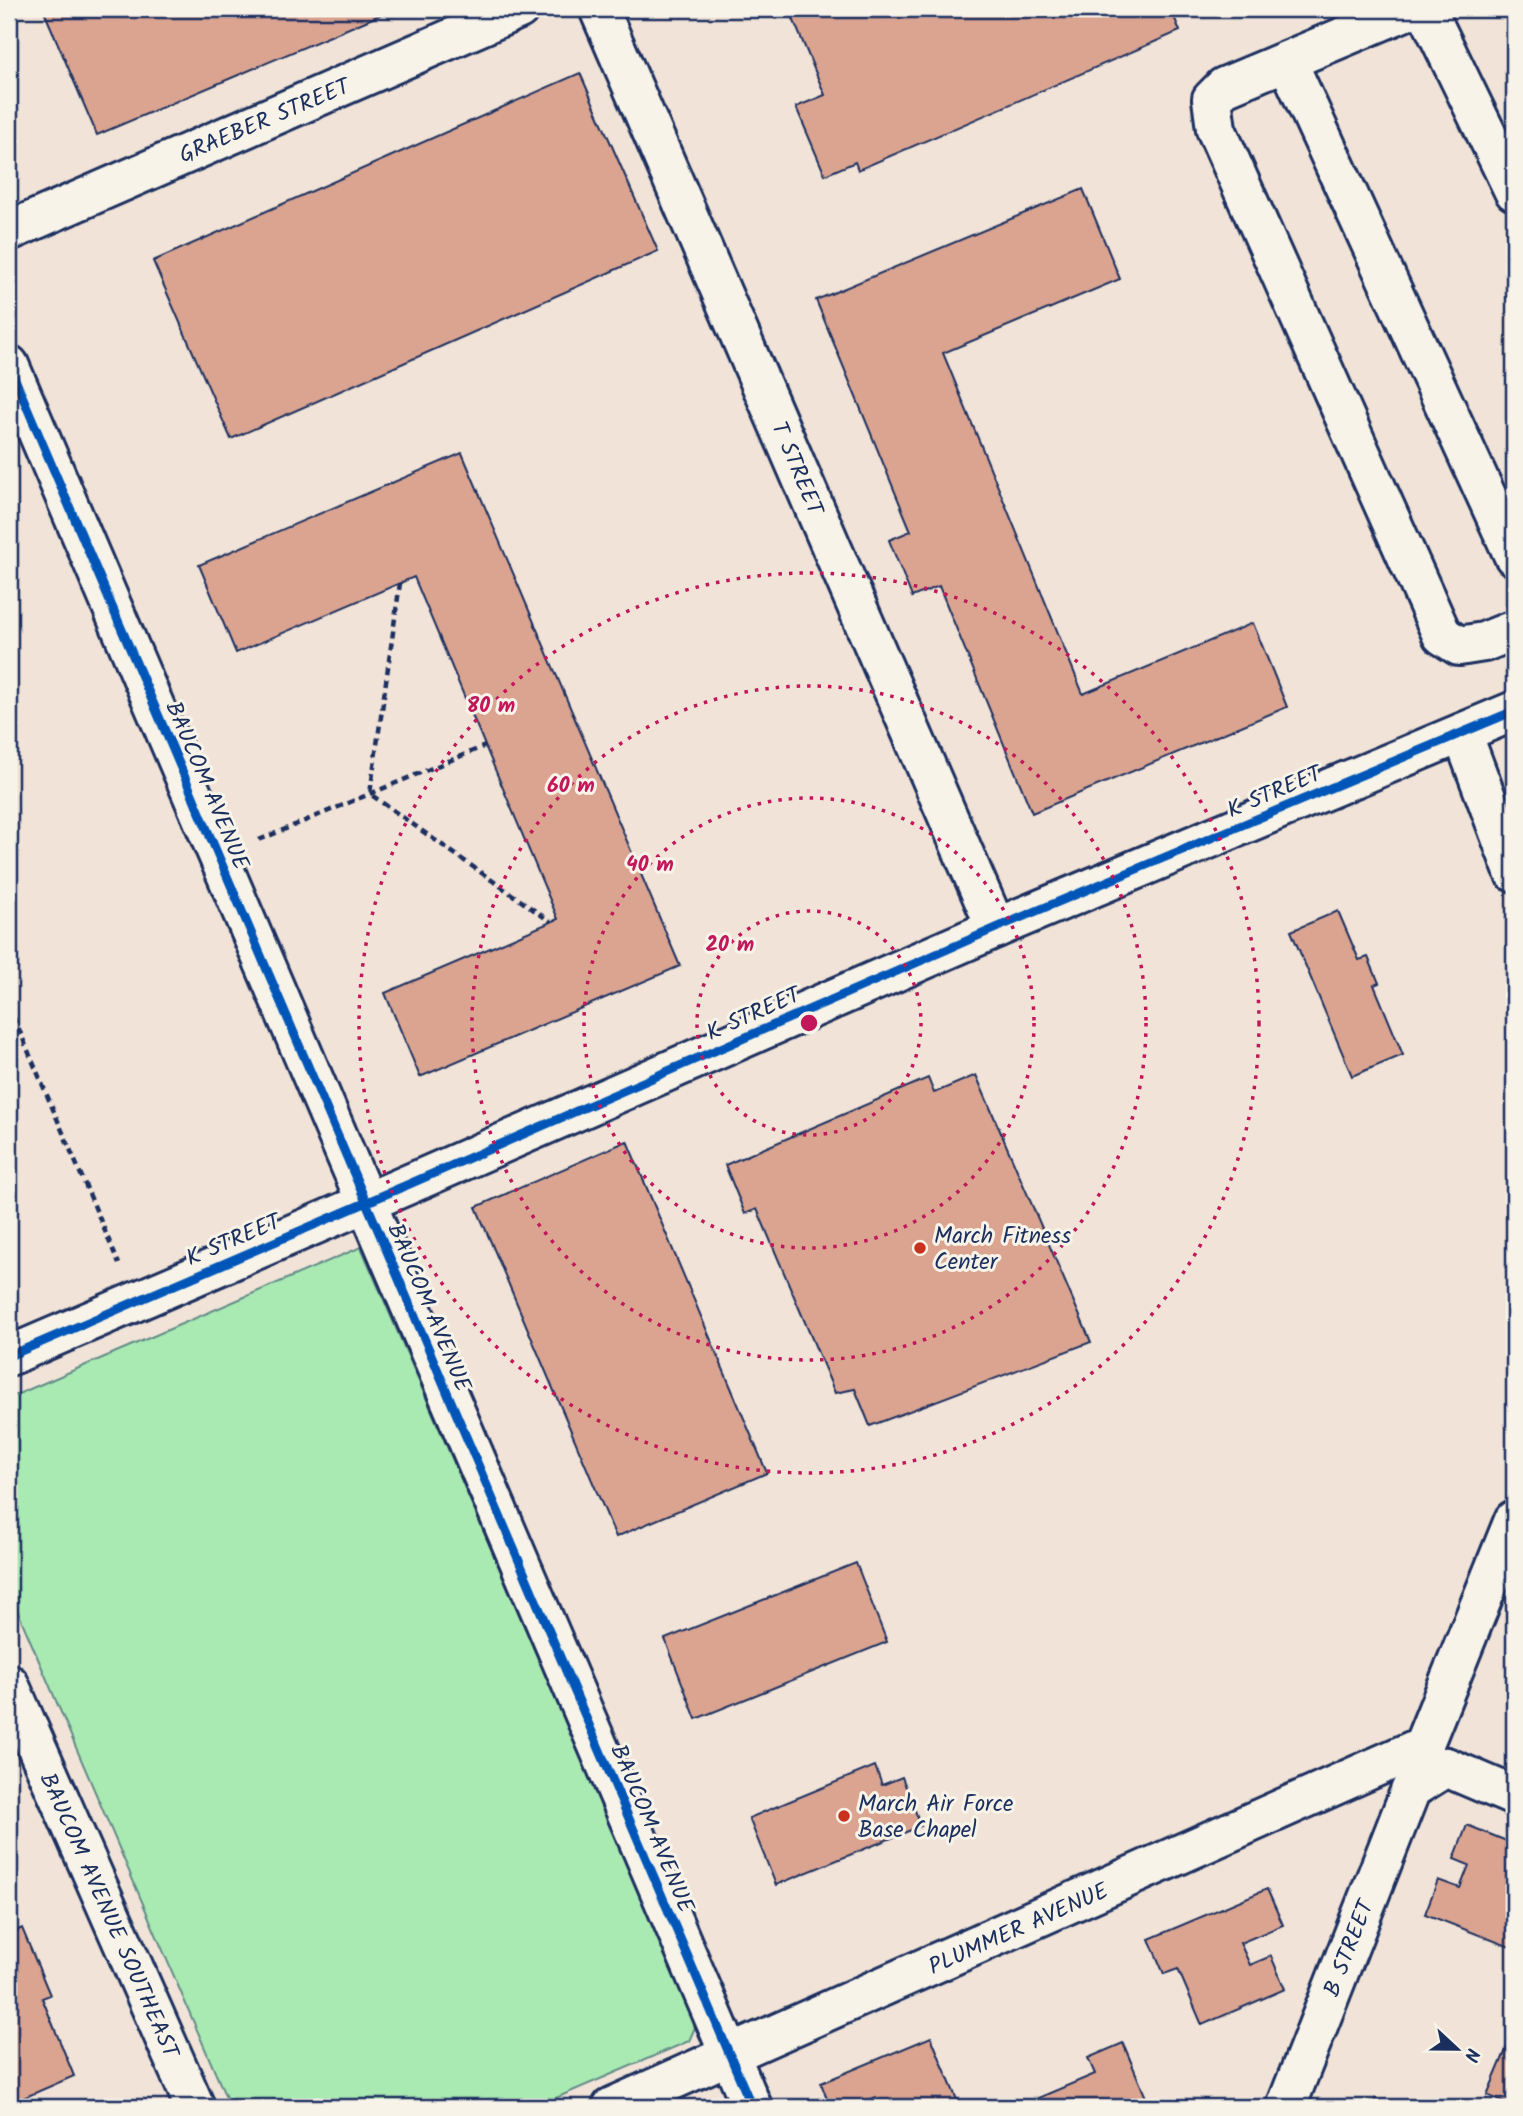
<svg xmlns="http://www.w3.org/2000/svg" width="1523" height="2116" viewBox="0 0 1523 2116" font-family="Kalam,sans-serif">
  <rect width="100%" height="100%" fill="#f1e3d7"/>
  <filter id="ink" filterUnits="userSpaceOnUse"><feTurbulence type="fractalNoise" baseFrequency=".0143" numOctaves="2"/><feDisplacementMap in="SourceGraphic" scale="14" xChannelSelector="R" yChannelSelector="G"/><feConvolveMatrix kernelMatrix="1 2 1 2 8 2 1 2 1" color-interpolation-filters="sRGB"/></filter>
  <g filter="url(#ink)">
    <!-- green -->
    <path fill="#a9e9b2" stroke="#628c88" stroke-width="2" d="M361,1247L696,2025L689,2041L535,2107H230L9,1591V1398Z"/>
    <!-- building -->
    <g fill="#daa491" stroke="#1b2f5e" stroke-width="2">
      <path d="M43,9H394L97,135Z"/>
      <path d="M789,9H1171L1180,31L858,170L855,162L825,175L796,107L825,95Z"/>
      <path d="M1290,9H1311L1293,16Z"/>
      <path d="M580,73L658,251L231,439L153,261Z"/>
      <path d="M1083,189L1120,279L943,353L1083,694L1253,623L1287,707L1032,813L939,586L912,597L889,540L911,531L816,300Z"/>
      <path d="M462,453L680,966L420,1077L385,993L558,919L414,577L236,653L199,565Z"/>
      <path d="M1338,911L1359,960L1368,957L1379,983L1374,985L1403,1055L1352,1076L1291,931Z"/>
      <path d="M976,1075L1091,1342L870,1426L855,1389L835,1393L757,1209L745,1214L725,1165L928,1078L934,1093Z"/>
      <path d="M627,1141L767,1473L616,1537L476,1207Z"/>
      <path d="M856,1563L887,1642L696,1719L665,1639Z"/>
      <path d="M875,1766L882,1785L902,1777L921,1826L776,1885L749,1818Z"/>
      <path d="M1467,1825L1514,1844V1937L1510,1947L1425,1914L1438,1880L1460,1888L1469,1865L1454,1859Z"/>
      <path d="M1267,1889L1283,1925L1240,1943L1250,1965L1271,1956L1285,1989L1202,2025L1178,1969L1164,1974L1149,1939Z"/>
      <path d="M9,1925L12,1933L22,1928L50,1995L42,1998L74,2076L12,2103L9,2095Z"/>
      <path d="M1514,2031V2107L1487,2095Z"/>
      <path d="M931,2037L960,2107H880L876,2097L852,2107H830L821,2083Z"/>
      <path d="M1123,2043L1150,2107H1042L1038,2098L1095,2074L1088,2058Z"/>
      <path d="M1375,2099L1395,2107H1372Z"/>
    </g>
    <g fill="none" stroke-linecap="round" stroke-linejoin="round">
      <defs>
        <g id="minor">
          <path d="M599,9L996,928"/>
          <path d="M1410,9L1224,87L1212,99L1216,129L1442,635L1459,646L1484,642L1514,630"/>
          <path d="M1426,9L1514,191"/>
          <path d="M1287,61L1514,556"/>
          <path d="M9,231L519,9"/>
          <path d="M9,365L752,2107"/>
          <path d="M1462,733L1514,872"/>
          <path d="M9,1356L407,1185L996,928L1514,711"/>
          <path d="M9,1684L195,2107"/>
          <path d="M612,2107L1423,1746L1514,1520"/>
          <path d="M1286,2107L1411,1789L1446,1767L1514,1796"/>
        </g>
      </defs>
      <!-- minor casing -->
      <use href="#minor" stroke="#1b2f5e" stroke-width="44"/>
      <!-- path -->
      <g stroke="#1b2f5e" stroke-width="4.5" stroke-dasharray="7 5" stroke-linecap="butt">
        <path d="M400,583L370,794L551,922"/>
        <path d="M259,840L485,746"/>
        <path d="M9,1006L119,1264"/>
      </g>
      <!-- minor -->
      <use href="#minor" stroke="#f7f3e8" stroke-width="38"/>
      <defs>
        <g id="cycleway">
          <path d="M9,365L752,2107"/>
          <path d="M9,1356L407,1185L996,928L1514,711"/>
        </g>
      </defs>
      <!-- cycleway casing -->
      <use href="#cycleway" stroke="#f7f3e8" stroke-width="13"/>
      <!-- cycleway -->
      <use href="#cycleway" stroke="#0057b8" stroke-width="9"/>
    </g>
  </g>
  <!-- distance rings -->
  <g fill="none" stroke="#c2185b" stroke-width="3.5" stroke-dasharray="3.5 7">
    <circle cx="809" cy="1023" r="112"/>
    <circle cx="809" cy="1023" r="225"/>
    <circle cx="809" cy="1023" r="337"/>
    <circle cx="809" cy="1023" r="450"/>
  </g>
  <!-- markers -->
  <g fill="#c8321e" stroke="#f7f3e8" stroke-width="2.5">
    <circle cx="920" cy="1248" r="7"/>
    <circle cx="844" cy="1816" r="7"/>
  </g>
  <g text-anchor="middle" stroke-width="6" stroke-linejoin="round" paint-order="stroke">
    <!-- street labels -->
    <g font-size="23" fill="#1b2f5e" stroke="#f7f3e8">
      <text transform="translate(264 120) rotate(-23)" y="8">GRAEBER STREET</text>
      <text transform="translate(798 468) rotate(67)" y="8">T STREET</text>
      <text transform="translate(208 785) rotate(67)" y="8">BAUCOM AVENUE</text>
      <text transform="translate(1274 791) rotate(-23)" y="8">K STREET</text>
      <text transform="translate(753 1013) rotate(-24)" y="8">K STREET</text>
      <text transform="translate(233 1239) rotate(-23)" y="8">K STREET</text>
      <text transform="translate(430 1307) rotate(67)" y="8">BAUCOM AVENUE</text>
      <text transform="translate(653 1828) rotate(67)" y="8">BAUCOM AVENUE</text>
      <text transform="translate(110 1915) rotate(66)" y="8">BAUCOM AVENUE SOUTHEAST</text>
      <text transform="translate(1018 1928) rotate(-24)" y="8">PLUMMER AVENUE</text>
      <text transform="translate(1348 1948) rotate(-69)" y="8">B STREET</text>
    </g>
    <!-- poi labels -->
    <g font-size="23" fill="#1b2f5e" stroke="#f7f3e8" text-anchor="start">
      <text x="934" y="1243">March Fitness<tspan x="934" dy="26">Center</tspan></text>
      <text x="858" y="1811">March Air Force<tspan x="858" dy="26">Base Chapel</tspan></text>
    </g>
  </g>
  <circle cx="809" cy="1023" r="10" fill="#c2185b" stroke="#f7f3e8" stroke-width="3.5"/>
  <g font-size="21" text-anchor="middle" font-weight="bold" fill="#c2185b" stroke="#f7f3e8" stroke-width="6" stroke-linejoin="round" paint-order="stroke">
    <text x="491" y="712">80 m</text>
    <text x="571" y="792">60 m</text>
    <text x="650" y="871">40 m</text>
    <text x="730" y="951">20 m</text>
  </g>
  <!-- margin -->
  <rect width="1523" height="2116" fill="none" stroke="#f7f3e8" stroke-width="35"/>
  <rect x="18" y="18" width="1488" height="2081" fill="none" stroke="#1b2f5e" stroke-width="2.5" filter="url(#ink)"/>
  <!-- north arrow -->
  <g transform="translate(1457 2049) rotate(112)" stroke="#f7f3e8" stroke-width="5" paint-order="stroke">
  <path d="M0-5L12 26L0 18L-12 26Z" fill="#1b2f5e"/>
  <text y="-10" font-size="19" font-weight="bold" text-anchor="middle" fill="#1b2f5e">N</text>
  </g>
</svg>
